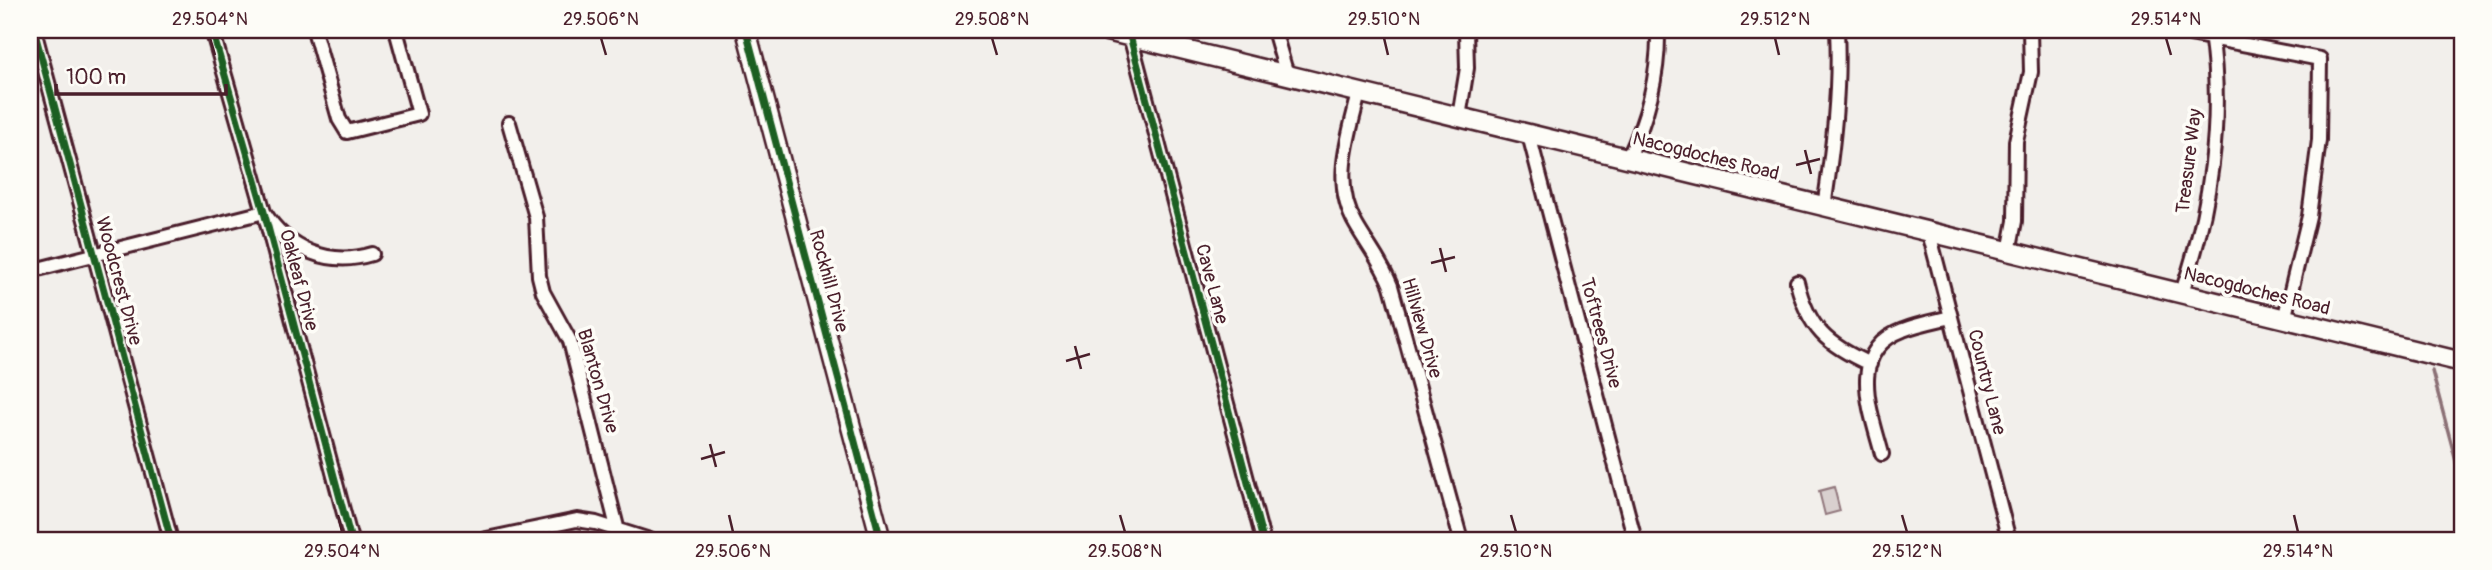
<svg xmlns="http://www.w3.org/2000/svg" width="2492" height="570" font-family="Pangolin,sans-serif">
  <rect width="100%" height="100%" fill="#f2efeb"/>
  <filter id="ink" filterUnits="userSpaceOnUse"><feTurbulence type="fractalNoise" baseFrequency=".0143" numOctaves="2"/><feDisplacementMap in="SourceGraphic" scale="14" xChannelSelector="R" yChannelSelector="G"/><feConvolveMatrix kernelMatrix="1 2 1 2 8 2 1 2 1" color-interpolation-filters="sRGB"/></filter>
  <g filter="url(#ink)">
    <path fill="#d9d0cf" stroke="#92787d" stroke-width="2" d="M1834,487L1840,511L1825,515L1819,491Z"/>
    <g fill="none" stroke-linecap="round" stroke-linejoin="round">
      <path stroke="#8b6f75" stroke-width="3.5" d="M2432,371L2462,484"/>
      <defs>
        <path id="street" d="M34,30L171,540
          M212,30L264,212L351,540
          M314,30L339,119L347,132L419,114L396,30
          M1274,30L1287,75
          M2169,30L2320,59L2319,140L2309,216L2284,320
          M1130,36L1263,540
          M1359,93C1349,136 1331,183 1356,225C1368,246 1382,263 1391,286L1461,540
          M1459,117L1467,68L1466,30
          M509,123L536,217L539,276L543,292L570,341L618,531
          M1529,135L1635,540
          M1628,159C1648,117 1659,76 1658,30
          M1824,207C1833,147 1840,90 1837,30
          M1929,233L2009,540
          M2009,252L2015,221L2016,141L2031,72L2030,30
          M30,271L264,212C288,250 329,267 372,254
          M1797,282C1808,328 1827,345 1870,364
          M2181,295C2210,213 2224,120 2211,34
          M1882,454C1871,412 1846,351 1903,330C1918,324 1935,321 1951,317
          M482,540L577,520L596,523L650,540"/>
        <path id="secondary" d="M746,30L881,540
          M1103,30L2462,362"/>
      </defs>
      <use href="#street" stroke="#4a1f2b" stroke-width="18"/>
      <use href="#secondary" stroke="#4a1f2b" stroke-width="23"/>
      <use href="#street" stroke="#fdfcf7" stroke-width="12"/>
      <use href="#secondary" stroke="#fdfcf7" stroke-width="18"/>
      <defs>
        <path id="cycleway" d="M34,30L171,540
          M212,30L264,212L351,540
          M746,30L881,540
          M1130,36L1263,540"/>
      </defs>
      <use href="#cycleway" stroke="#fdfcf7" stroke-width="11"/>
      <use href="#cycleway" stroke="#1b5e20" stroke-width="7"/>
    </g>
  </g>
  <path fill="none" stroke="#4a1f2b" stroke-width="2.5" d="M210,38L215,55M601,38L606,55M992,38L997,55M1384,38L1388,55M1775,38L1779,55M2166,38L2171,55M1805,150L1811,174M1796,165L1820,159M1440,248L1446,272M1431,263L1455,257M1075,346L1081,369M1066,361L1090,354M710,444L716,467M701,459L725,452M338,515L342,532M729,515L733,532M1120,515L1125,532M1511,515L1516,532M1902,515L1907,532M2294,515L2298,532"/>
  <g text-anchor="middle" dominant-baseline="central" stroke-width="7" stroke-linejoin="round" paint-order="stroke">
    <g font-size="19" fill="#4a1f2b" stroke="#fdfcf7">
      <text transform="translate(1706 156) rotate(14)">Nacogdoches Road</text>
      <text transform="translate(2189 161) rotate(-83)">Treasure Way</text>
      <text transform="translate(299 280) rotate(75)">Oakleaf Drive</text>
      <text transform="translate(119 281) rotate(75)">Woodcrest Drive</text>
      <text transform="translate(829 281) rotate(75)">Rockhill Drive</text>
      <text transform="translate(1212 284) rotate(75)">Cave Lane</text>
      <text transform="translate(2257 291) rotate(14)">Nacogdoches Road</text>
      <text transform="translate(1422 328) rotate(74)">Hillview Drive</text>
      <text transform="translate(1601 333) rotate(75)">Toftrees Drive</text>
      <text transform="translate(598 381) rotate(74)">Blanton Drive</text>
      <text transform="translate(1987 382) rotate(76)">Country Lane</text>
    </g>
  </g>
  <rect width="2492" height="570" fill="none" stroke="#fdfcf7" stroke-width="77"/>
  <path d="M56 84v10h170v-10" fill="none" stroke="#4a1f2b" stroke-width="3.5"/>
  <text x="66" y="84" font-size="21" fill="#4a1f2b" stroke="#fdfcf7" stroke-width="5" paint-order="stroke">100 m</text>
  <rect x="38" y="38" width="2416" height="494" fill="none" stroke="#4a1f2b" stroke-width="2.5"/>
  <g font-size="18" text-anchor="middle" fill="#4a1f2b">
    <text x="210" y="25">29.504°N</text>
    <text x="601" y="25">29.506°N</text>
    <text x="992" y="25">29.508°N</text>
    <text x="1384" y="25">29.510°N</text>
    <text x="1775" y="25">29.512°N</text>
    <text x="2166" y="25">29.514°N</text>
    <text x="342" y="557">29.504°N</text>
    <text x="733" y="557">29.506°N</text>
    <text x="1125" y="557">29.508°N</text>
    <text x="1516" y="557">29.510°N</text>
    <text x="1907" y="557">29.512°N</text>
    <text x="2298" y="557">29.514°N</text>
  </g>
</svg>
